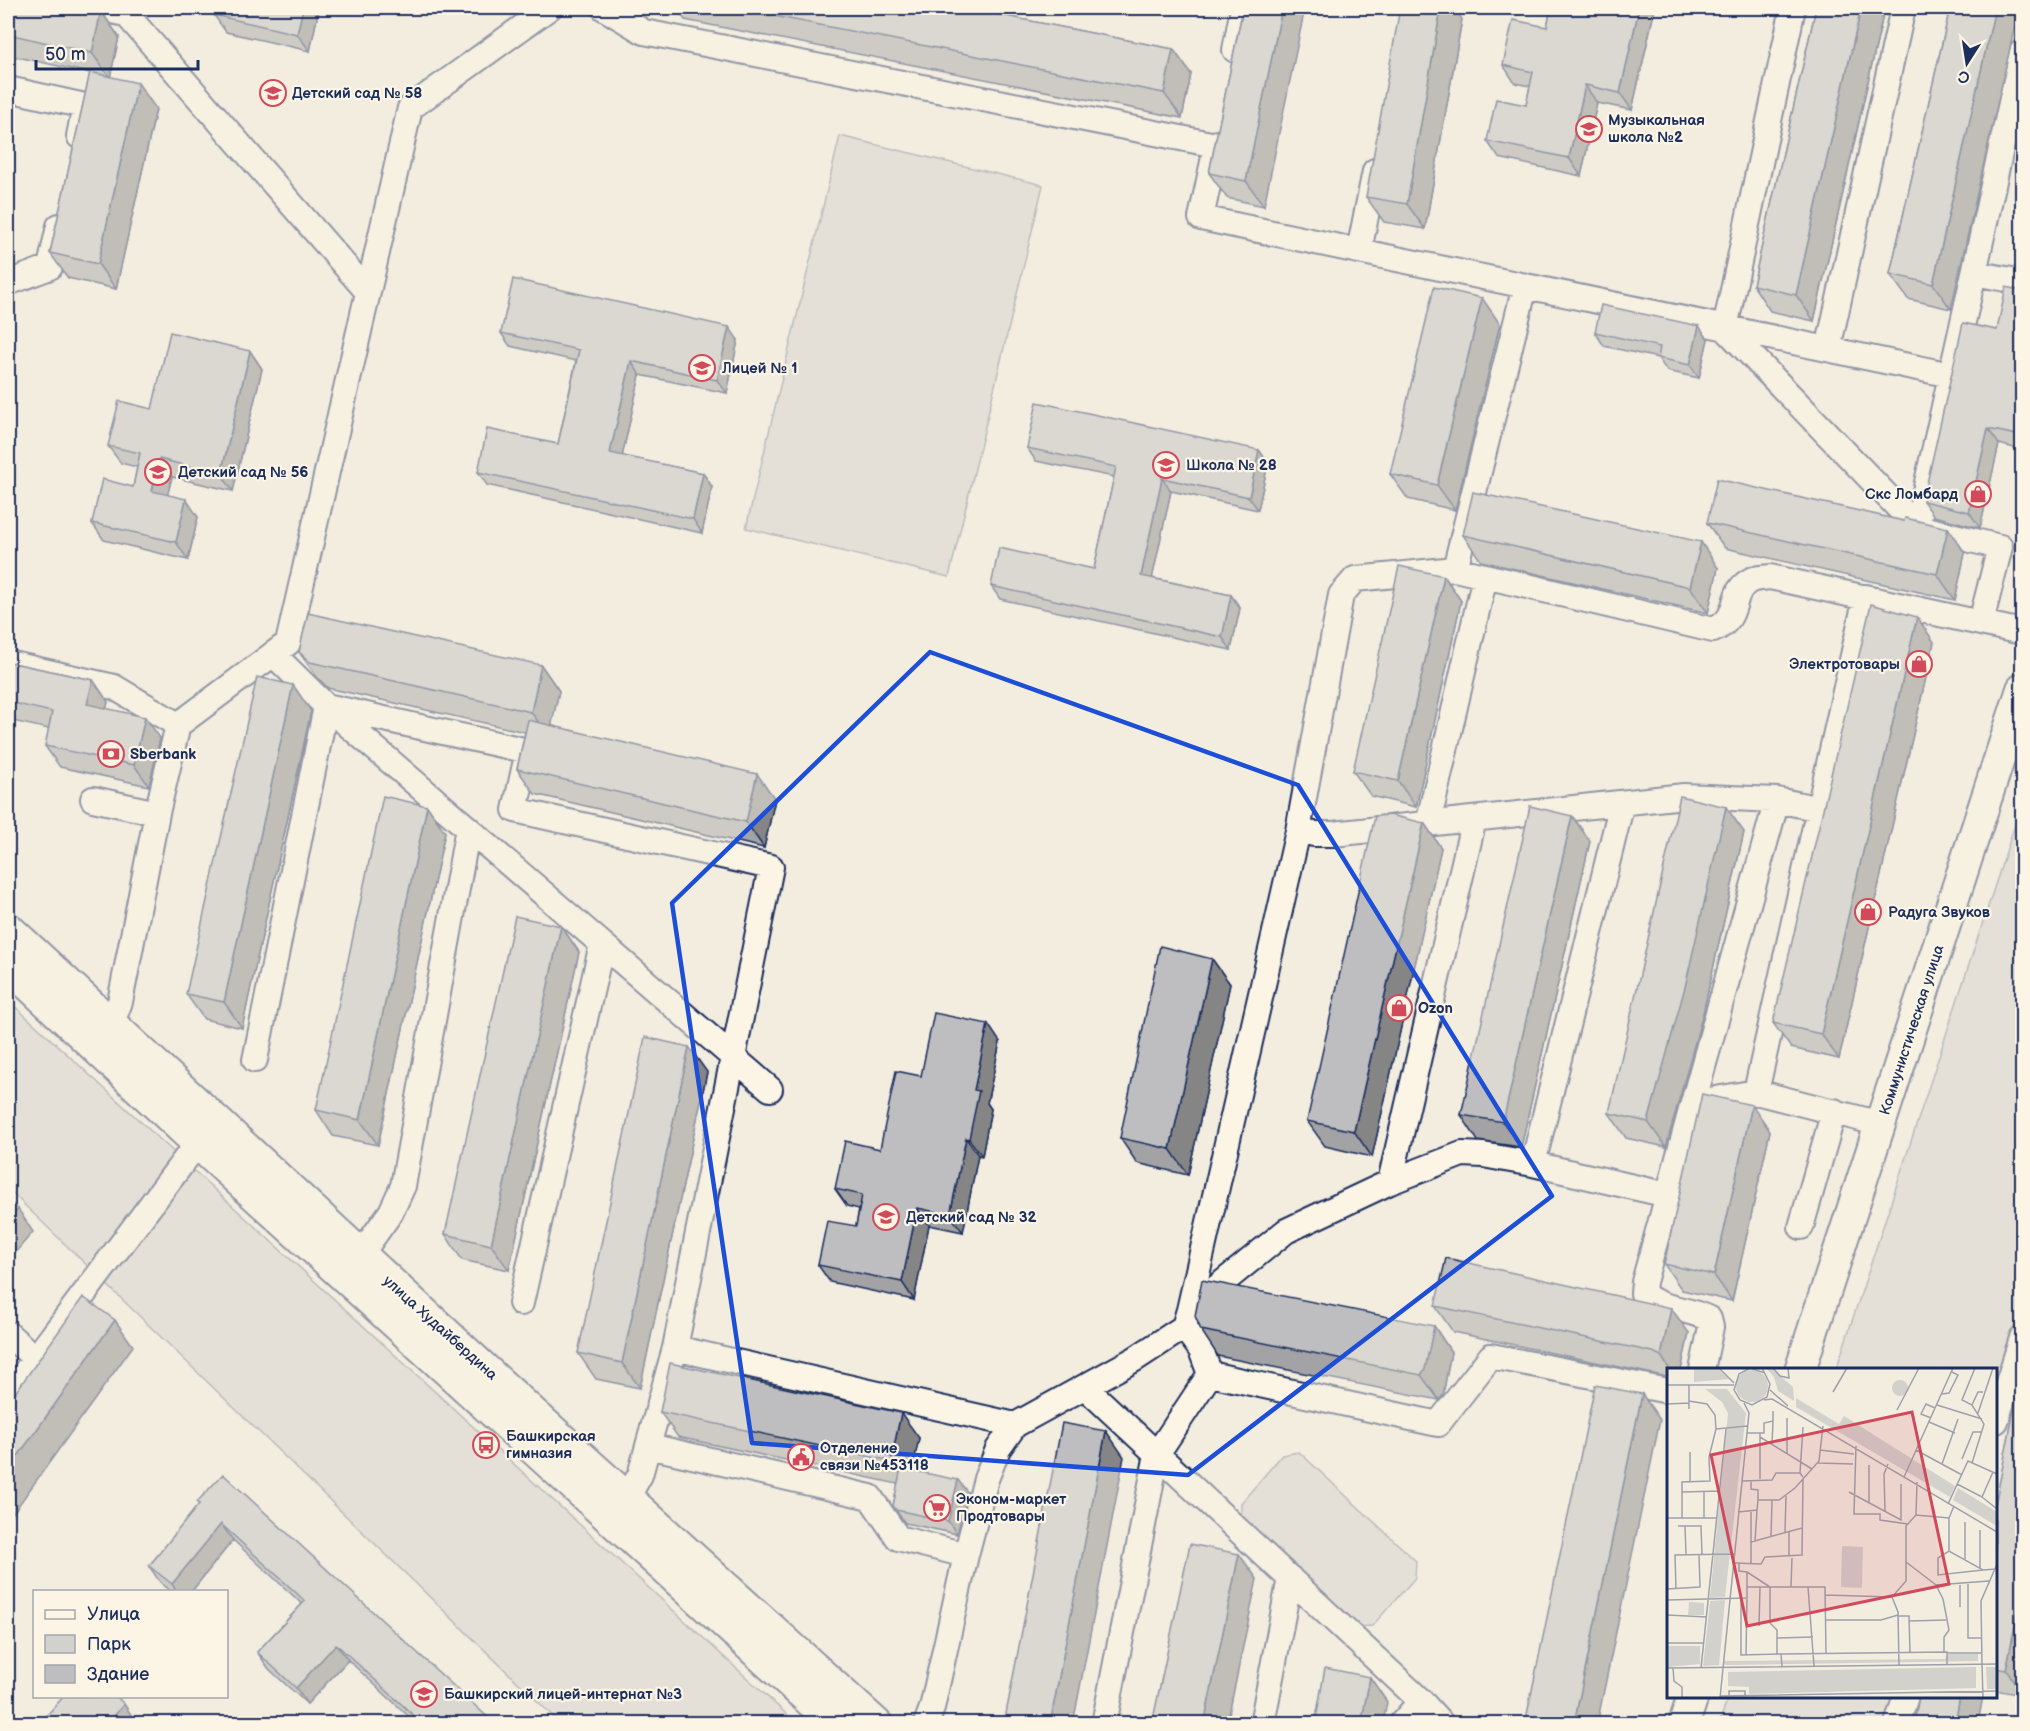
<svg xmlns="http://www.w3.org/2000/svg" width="2030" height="1731" font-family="'Balsamiq Sans',sans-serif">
  <rect width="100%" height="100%" fill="#f3ede0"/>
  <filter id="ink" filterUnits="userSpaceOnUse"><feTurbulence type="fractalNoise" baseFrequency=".0167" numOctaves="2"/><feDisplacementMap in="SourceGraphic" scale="12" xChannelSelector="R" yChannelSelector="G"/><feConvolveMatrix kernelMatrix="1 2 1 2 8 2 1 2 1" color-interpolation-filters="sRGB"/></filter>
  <g filter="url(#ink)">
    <path fill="#d3d1cc" stroke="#778095" stroke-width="1.5" d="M840,136L1043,185L949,577L746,528Z
      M2022,803V1315L1996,1400V1370H1836Z
      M8,1000L796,1723H560L8,1189Z
      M1299,1452L1416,1561L1415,1578L1372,1626L1355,1627L1241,1518V1503L1282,1455Z
      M1728,1697H1901L1892,1723L1719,1724Z"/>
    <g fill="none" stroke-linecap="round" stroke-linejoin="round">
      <defs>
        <path id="minor" d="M97,8L126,14L124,8
          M604,8L644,32L1216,145
          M1793,8L1725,328L1917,527
          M126,14L368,292
          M1235,50L1243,8
          M8,89L85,106L79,136
          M1217,143L1201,218L1951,375
          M1359,251L1375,171
          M1974,273L2022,52
          M8,283L50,267L59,226
          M1828,349L1903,8
          M1455,569L1525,286
          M1981,622L2000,547L1917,527L1974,273L2022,282
          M273,654L326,706L528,751L515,810L771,867L675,1348L640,1475L627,1498L616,1512
          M8,663L114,687L178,725
          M93,799L157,813
          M1428,824L1485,576
          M1298,831L1314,834H1333L1684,796L1777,800L1820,809
          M102,1035L111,1025L120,1002L157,813L178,725L288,643L410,108L549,8
          M255,1060L326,706L770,1089
          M1756,1092L1866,597
          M1693,1103L1777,800
          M1533,1164L1622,803
          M1390,1182L1474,819
          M1668,1195L1644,1282L1643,1293C1661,1311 1688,1307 1709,1319L1711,1327L1702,1370
          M1801,1227L1834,1111
          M351,1268L391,1212L403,1186L468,828
          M521,1303L602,944
          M1189,1310L1298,831L1341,595L1355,579L1455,569L1713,630C1743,618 1727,592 1751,580C1756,578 1764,578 1770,577L2022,632
          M1184,1327L1201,1350L1210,1374L1438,1424L1491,1356L1668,1391
          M8,1334L35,1358
          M675,1348L1015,1425
          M1085,1387L1421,1701L1442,1724
          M8,1395L208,1129
          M1996,1421L2022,1338
          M649,1446L870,1497L898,1538L966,1555
          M926,1724L932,1708L966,1555L986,1479L998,1449L1015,1425L1135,1359L1184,1327L1189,1310L1286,1231L1390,1182L1462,1154L1483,1155L1533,1164L1668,1195L1693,1103L1756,1092L1881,1124
          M1104,1724L1157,1454L1210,1374
          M1262,1724L1290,1578
          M1401,1724L1421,1701
          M1897,1724L1906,1696"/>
        <path id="major" d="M8,928L497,1380L877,1724
          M8,966L197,1143L835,1724
          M1800,1370L2022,689
          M1684,1724L1693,1696"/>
      </defs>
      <use href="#minor" stroke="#1b2f5e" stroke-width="28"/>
      <use href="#major" stroke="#1b2f5e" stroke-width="34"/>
      <use href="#minor" stroke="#fcf5e5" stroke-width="24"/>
      <use href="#major" stroke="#fcf5e5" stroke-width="30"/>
    </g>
    <path fill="#a3a3a5" stroke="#1b2f5e" stroke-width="1.5" d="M8,8L101,11L119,37L110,77L156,109L116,289L68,278L50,253L90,73L8,55Z
      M216,8H319L310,51L226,32L214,15Z
      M676,8H965L1173,49L1191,74L1182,118L685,20Z
      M1243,8L1264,206L1227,198L1209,173Z
      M1551,8H1655L1632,110L1597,103L1581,176L1499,158L1487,141L1526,105L1530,86L1515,83L1503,65L1547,27Z
      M1816,8H1878L1883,15L1814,321L1770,311L1753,285Z
      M1950,8L1951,309L1908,299L1890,274Z
      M1462,19L1425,229L1384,222L1366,197Z
      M2022,291V450L1999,444L1980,528L1934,516L1923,501L1997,330Z
      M1500,324L1455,510L1408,499L1390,474Z
      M1595,332L1708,339L1699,378L1667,371L1658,358L1604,346Z
      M501,333L738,340L727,393L640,375L622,456L703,473L712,487L702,533L487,485L478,472L558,444L576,361L510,346Z
      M250,351L262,369L233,491L172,477L167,495L198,517L188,560L104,540L92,523L133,487L137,467L121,463L108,446L152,409Z
      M1027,448L1259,450L1268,463L1258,510L1171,491L1152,578L1231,595L1240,608L1231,650L1000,599L991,586L1094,569L1114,477L1036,461Z
      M1707,523L1948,528L1965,553L1955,600L1725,548Z
      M1463,535L1718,568L1708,613L1481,561Z
      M1444,576L1461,601L1416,807L1371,796L1353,771Z
      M1934,642L1839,1059L1791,1048L1773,1023Z
      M299,652L541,665L559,691L551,726L775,799L764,848L535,794L517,769L525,732L328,688L317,677Z
      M8,662L93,680L108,702L106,708L160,738L149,786L60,767L45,746L49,729L8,720Z
      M311,711L242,1028L204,1019L186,994Z
      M427,806L445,832L378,1145L333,1136L316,1110Z
      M1572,816L1590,841L1521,1147L1478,1141L1461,1115Z
      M1424,823L1441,848L1372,1157L1325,1146L1307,1121Z
      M1744,832L1703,1013L1666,1147L1626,1138L1609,1113Z
      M561,926L579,952L509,1270L462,1260L445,1234Z
      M1212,959L1230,984L1188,1175L1137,1163L1120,1138Z
      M1000,1042L987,1103L991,1109L982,1156L978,1155L963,1232L929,1225L914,1300L830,1282L818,1265L856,1226L859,1209L847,1206L835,1189L880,1149L921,1076Z
      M707,1072L640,1388L596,1379L578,1353Z
      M1752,1105L1770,1131L1732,1301L1682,1290L1664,1264Z
      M1435,1306L1689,1333L1681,1370H1668V1377L1453,1332Z
      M1434,1326L1451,1352L1443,1395L1439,1400L1218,1356L1201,1330Z
      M2022,1370V1695L1995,1690V1505Z
      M660,1412L919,1438L912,1470L968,1493L957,1534L905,1523L893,1506L898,1484L678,1437Z
      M197,1502L495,1724H417L348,1660L307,1704L269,1669L257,1652L302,1604L233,1540L191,1592H172L160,1582L149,1566L199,1505Z"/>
    <path fill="#858586" stroke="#1b2f5e" stroke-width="1.5" d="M303,8H319L310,51L297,34Z
      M1282,8H1305L1264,206L1246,181Z
      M1441,8H1454L1462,19L1425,229L1407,204Z
      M1639,8H1655L1632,110L1620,93Z
      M1861,8H1878L1883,15L1814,321L1796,295Z
      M1995,8H2019L1951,309L1933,284Z
      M101,11L119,37L110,78L92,53Z
      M1173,49L1191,74L1182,118L1164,93Z
      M138,83L156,109L116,289L98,264Z
      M1585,85L1597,103L1581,176L1569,158Z
      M1482,298L1500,324L1455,510L1437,485Z
      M1699,326L1708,339L1699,378L1690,365Z
      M729,327L738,340L727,393L717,380Z
      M250,351L262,369L233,491L221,474Z
      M631,361L640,375L620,466L610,453Z
      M1988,429L1999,444L1980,528L1969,512Z
      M1259,450L1268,463L1258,510L1249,497Z
      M159,459L172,477L164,509L152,491Z
      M703,473L712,487L702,533L693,519Z
      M1162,478L1171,491L1150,589L1141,576Z
      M186,499L198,517L188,560L176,542Z
      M1948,528L1965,553L1955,600L1937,574Z
      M1701,542L1718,568L1708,613L1690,587Z
      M1444,576L1461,601L1416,807L1398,781Z
      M1231,595L1240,608L1231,650L1222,637Z
      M1917,617L1934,642L1839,1059L1821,1034Z
      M541,665L559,691L549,737L531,712Z
      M93,680L108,702L102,726L87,704Z
      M293,685L311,711L242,1028L224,1002Z
      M145,717L160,738L149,786L134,765Z
      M757,774L775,799L764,848L746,822Z
      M427,806L445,832L378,1145L360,1120Z
      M1726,807L1744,832L1703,1013L1666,1147L1648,1122Z
      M1572,816L1590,841L1521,1147L1503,1122Z
      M1424,823L1441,848L1372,1157L1354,1131Z
      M561,926L579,952L509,1270L491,1245Z
      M1212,959L1230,984L1188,1175L1170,1149Z
      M988,1024L1000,1042L987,1103L991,1109L982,1156L969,1139L974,1090Z
      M689,1047L707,1072L640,1388L622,1363Z
      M1752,1105L1770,1131L1732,1301L1714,1275Z
      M966,1138L978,1155L963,1232L950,1215Z
      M917,1208L929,1225L914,1300L902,1282Z
      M18,1209L33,1232L8,1261V1220Z
      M1671,1308L1689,1333L1681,1370H1670L1661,1356Z
      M115,1320L133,1346L8,1520V1470Z
      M1434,1326L1451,1352L1443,1395L1439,1400L1421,1375Z
      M1642,1394L1660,1420L1597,1724H1574Z
      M901,1413L919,1438L909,1486L891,1461Z
      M1106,1431L1124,1457L1073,1724H1050Z
      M958,1480L968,1493L957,1534L948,1521Z
      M221,1524L233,1540L191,1592H177L172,1584Z
      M1239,1554L1257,1579L1227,1724H1204Z
      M2022,1590V1693L2006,1670Z
      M336,1644L348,1660L307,1704L296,1688Z
      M1370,1677L1387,1702L1383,1724H1361Z
      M1960,1696H1983L1978,1724H1955Z
      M124,1704L136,1722L135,1724H107Z"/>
    <path fill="#bebec0" stroke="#1b2f5e" stroke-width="1.5" d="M8,8H85L101,11L92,53L8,34Z
      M216,8H303L297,34L214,15Z
      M733,8H965L1173,49L1164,93Z
      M1243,8H1282L1246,181L1209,173Z
      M1400,8H1441L1407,204L1366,197Z
      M1551,8H1639L1620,93L1585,85L1569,158L1487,141L1496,99L1526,105L1533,72L1503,65L1513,20L1547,27Z
      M1816,8H1861L1796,295L1753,285Z
      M1950,8H1995L1933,284L1890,274Z
      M90,72L138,83L98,264L50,253Z
      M513,279L729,327L717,380L631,361L610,453L703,473L693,519L478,472L487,429L558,444L579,350L501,333Z
      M1434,287L1482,298L1437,485L1390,474Z
      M2006,287L2022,291V436L1988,429L1969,512L1923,501L1963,323L1997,330Z
      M1601,305L1699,326L1690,365L1658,358L1660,347L1595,332Z
      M170,332L250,351L221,474L159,459L152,491L186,499L176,542L92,523L102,479L133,487L140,453L108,446L119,401L152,409Z
      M1037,402L1259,450L1249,497L1162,478L1141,576L1231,595L1222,637L991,586L999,548L1094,569L1116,467L1027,448Z
      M1717,479L1904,521L1905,518L1948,528L1937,574L1707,523Z
      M1473,492L1701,542L1690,587L1463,535Z
      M1399,566L1444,576L1398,781L1353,771Z
      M1871,604L1917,617L1821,1034L1773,1023Z
      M308,613L541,665L531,712L310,662L299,652Z
      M8,662L93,680L87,704L145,717L134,765L45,746L52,712L8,702Z
      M257,677L293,685L224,1002L186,994Z
      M528,720L757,774L746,822L517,769Z
      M383,796L427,806L360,1120L316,1110Z
      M1680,796L1726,807L1685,987L1648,1122L1609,1113Z
      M1530,806L1572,816L1503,1122L1461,1115Z
      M1390,815L1424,823L1354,1131L1307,1121L1375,816Z
      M515,916L561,926L491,1245L445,1234Z
      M1160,946L1212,959L1170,1149L1120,1138Z
      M934,1013L988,1024L974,1090L979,1091L969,1139L966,1138L950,1215L917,1208L902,1282L818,1265L827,1221L856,1226L862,1195L835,1189L845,1141L880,1149L896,1071L921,1076Z
      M645,1037L689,1047L622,1363L578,1353Z
      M1702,1094L1752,1105L1714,1275L1664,1264Z
      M8,1200L18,1209L8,1220Z
      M1446,1258L1671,1308L1661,1356L1653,1352L1435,1306Z
      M1202,1280L1434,1326L1425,1369L1421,1375L1201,1330L1195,1316Z
      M83,1297L115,1320L8,1470V1403Z
      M670,1363L901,1413L891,1461L660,1412Z
      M2022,1370V1590L2006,1670L1995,1668V1505Z
      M1595,1385L1642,1394L1574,1724H1525Z
      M1062,1423L1106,1431L1050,1724H1004Z
      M901,1468L958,1480L948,1521L896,1510L893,1506Z
      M223,1474L495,1724H423L336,1644L296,1688L257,1652L305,1601L221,1524L172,1584L149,1566L199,1504L197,1502Z
      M1190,1544L1239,1554L1204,1724H1152Z
      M1325,1668L1370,1677L1361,1724H1315Z
      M64,1696H116L124,1704L107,1724H39Z
      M1919,1696H1960L1955,1724H1914Z"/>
  </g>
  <path d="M0 0H2030V1731H0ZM930,652L1298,785L1552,1196L1188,1475L752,1443L672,903Z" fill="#f3ede0" fill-opacity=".55" fill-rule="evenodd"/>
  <path fill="none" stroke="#1d4ed8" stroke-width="4.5" stroke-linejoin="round" d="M930,652L1298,785L1552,1196L1188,1475L752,1443L672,903Z"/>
  <defs>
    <symbol id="school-ring" viewBox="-11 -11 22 22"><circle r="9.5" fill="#fcf5e5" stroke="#d1495b" stroke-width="1.5"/><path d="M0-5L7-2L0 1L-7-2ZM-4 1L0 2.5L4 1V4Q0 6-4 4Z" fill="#d1495b"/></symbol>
    <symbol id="shop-ring" viewBox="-11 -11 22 22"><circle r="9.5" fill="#fcf5e5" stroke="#d1495b" stroke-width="1.5"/><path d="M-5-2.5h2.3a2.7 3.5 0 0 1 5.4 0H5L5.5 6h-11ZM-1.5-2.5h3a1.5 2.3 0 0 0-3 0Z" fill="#d1495b"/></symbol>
    <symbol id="bank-ring" viewBox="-11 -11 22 22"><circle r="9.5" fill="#fcf5e5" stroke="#d1495b" stroke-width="1.5"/><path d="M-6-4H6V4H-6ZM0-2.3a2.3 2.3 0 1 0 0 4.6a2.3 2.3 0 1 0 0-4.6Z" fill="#d1495b"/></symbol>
    <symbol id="bus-ring" viewBox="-11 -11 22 22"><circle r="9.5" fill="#fcf5e5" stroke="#d1495b" stroke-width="1.5"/><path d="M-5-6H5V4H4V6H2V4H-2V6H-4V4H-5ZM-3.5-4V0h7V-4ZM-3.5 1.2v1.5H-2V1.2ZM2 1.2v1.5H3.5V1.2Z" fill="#d1495b"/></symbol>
    <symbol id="civic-ring" viewBox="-11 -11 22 22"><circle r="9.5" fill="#fcf5e5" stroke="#d1495b" stroke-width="1.5"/><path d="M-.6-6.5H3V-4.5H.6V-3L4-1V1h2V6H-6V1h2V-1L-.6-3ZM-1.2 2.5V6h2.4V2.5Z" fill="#d1495b"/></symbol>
    <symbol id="supermarket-ring" viewBox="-11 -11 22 22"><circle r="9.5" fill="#fcf5e5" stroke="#d1495b" stroke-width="1.5"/><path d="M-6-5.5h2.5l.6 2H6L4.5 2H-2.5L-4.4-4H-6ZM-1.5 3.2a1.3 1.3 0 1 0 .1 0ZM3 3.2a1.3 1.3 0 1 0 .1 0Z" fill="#d1495b"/></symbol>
  </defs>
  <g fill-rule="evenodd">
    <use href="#school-ring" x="258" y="78" width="30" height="30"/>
    <use href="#school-ring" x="1574" y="114" width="30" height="30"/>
    <use href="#school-ring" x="687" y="353" width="30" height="30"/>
    <use href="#school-ring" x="1151" y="450" width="30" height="30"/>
    <use href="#school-ring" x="143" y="457" width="30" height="30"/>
    <use href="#shop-ring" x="1963" y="479" width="30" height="30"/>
    <use href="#shop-ring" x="1904" y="649" width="30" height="30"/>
    <use href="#bank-ring" x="96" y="739" width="30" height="30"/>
    <use href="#shop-ring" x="1853" y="897" width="30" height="30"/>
    <use href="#shop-ring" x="1384" y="993" width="30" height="30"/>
    <use href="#school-ring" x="871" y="1202" width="30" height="30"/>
    <use href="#bus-ring" x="471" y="1430" width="30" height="30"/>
    <use href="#civic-ring" x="786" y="1442" width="30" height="30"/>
    <use href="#supermarket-ring" x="922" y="1493" width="30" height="30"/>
    <use href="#school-ring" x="409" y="1679" width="30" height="30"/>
  </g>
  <g text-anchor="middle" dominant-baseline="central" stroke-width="4.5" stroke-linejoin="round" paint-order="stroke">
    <g font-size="15" font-weight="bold" fill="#1b2f5e" stroke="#fcf5e5" text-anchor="start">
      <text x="292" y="93">Детский сад № 58</text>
      <text x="1608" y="120">Музыкальная<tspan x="1608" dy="17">школа №2</tspan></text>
      <text x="722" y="368">Лицей № 1</text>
      <text x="1186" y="465">Школа № 28</text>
      <text x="178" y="472">Детский сад № 56</text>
      <text x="1958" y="494" text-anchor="end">Скс Ломбард</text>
      <text x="1900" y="664" text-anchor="end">Электротовары</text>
      <text x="130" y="754">Sberbank</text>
      <text x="1888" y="912">Радуга Звуков</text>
      <text x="1418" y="1008">Ozon</text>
      <text x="906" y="1217">Детский сад № 32</text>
      <text x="506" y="1436">Башкирская<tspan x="506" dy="17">гимназия</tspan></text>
      <text x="820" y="1448">Отделение<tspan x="820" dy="17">связи №453118</tspan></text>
      <text x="956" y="1499">Эконом-маркет<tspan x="956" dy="17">Продтовары</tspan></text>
      <text x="444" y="1694">Башкирский лицей-интернат №3</text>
    </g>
    <g font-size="15" fill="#1b2f5e" stroke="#fcf5e5">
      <text transform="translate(1912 1030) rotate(-72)">Коммунистическая улица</text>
      <text transform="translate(440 1328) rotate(42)">улица Худайбердина</text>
    </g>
  </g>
  <g transform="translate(1667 1368)">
    <rect width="330" height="330" fill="#f3ede0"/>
    <path d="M27,0H50L62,11L27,14ZM99,0H104L126,19L127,33L111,23L107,9ZM69 18a16 16 0 1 1 32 0a16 16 0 1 1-32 0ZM225 20a8 8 0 1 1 16 0a8 8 0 1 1-16 0ZM38,21H60L79,45L58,229L43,230L61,45L55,34ZM129,30L172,56L177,48L288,118L283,129L129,39ZM291,120L330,144V158L286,132ZM175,178L196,179L195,220L174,219ZM58,232L52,297L36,298L43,233ZM22,234L37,235V247H21ZM0,278H33V296L0,299ZM281,286H311V293L58,297L56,293L278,291ZM309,299V320L82,326V319L61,318V304ZM319,299H330V321H320Z" fill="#d3d1cc"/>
    <path fill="none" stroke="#9da1ac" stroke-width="1.5" d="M52,0L67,15M95,0L103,16L100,29L85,37L73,32L67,22L72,6L83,0L98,5M106,0L113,8L122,10L121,0M0,17H67M22,17V41M103,22L121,38M166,24L180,0M275,26L282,25L291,7L285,4M97,32L105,31L330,164M0,36L22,35M270,37L315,51M305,37L311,24H316M230,42L252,0M311,45L326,0M120,50V86M264,50L254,46L259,36L268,40M262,54L288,65M49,61L80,58M80,65H97V55L106,53V43M93,65V111M93,69L145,101M105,77L106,53M189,78L187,146H213V152L241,156M153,82L187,86M249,82L295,107M23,84V114M295,91L306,64H314M151,95L186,96M305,95L317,56L305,37L295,32L308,0M275,96L291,51M133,105L136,59M237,109L286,0M75,113L105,112L109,105H133L136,109M84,113V121L91,122V132M290,116L315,129L326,104M37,123V150M15,124L53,123M182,124L234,152V116M315,129L330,141M202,134V97M281,136L301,93L330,106M218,143L217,106L221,96M71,144L90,142L91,132H112L128,120L152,93L156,58M249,147L282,150M0,150H50M15,150V114L43,113L42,89L49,61L48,47L40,36L22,33M298,154V192M11,158H34L35,186M18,158L19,186M118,165L119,128M104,169L105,132M88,173L90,142M84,174L135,160M282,183V150L287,138M122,189V164M239,194L269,217M68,195L94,196L98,189L135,187L136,111M84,196V144M313,200V162M316,202L271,207V190L282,183L316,202L329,201M80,204L103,219V255L110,262V286M301,214V270H314M80,219H158L159,285M124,219L125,190M141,219L147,298M0,221L33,219L32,186M9,221L8,187L67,186M158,227L225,229M225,229L239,213V158L249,147L250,114M225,229L231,244L232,298M74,230V287L114,286L115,298M0,232L80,230V204L72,203V196M293,239V217M0,247L40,249M231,248H242L243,284M158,252H214L231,247M242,253L279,252M92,258L93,219M110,270L146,269M0,275H36M277,284V269L282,262L276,231L269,217L322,213M280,285H314M114,286L280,284V297M79,287L80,230M315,296L316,330M315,296L314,233L330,196M0,300L330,296M6,300L7,313L15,319V330M34,300L59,61M62,327V323H78V327M53,328L330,323M53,330L82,45L77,35"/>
    <path fill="#d1495b" fill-opacity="0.15" stroke="#d1495b" stroke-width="3" d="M245,44L282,216L80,258L44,87Z"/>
    <rect width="330" height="330" fill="none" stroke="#1b2f5e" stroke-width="3"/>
  </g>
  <rect width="2030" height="1731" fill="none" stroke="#fcf5e5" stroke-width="30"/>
  <rect x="15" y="15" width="2000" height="1701" fill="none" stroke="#1b2f5e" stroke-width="2" filter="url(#ink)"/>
  <rect x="33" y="1590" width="195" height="108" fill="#fcf5e5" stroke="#a2a6af" stroke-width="1.5"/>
  <rect x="45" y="1610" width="30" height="9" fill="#fcf5e5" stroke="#a2a6af" stroke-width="1.5"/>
  <text x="87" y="1620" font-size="18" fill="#1b2f5e">Улица</text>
  <rect x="45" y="1635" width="30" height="18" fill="#d3d1cc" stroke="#a2a6af" stroke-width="1.5"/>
  <text x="87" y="1650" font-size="18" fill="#1b2f5e">Парк</text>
  <rect x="45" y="1665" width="30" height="18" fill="#bebec0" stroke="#a2a6af" stroke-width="1.5"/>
  <text x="87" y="1680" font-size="18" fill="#1b2f5e">Здание</text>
  <g transform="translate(1967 63) rotate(192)" stroke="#fcf5e5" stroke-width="4.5" paint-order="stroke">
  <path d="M0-4.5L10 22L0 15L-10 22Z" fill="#1b2f5e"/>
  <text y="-9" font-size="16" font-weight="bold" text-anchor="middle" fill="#1b2f5e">С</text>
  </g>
  <path d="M36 60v9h162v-9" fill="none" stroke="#1b2f5e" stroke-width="3"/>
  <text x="45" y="60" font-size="18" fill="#1b2f5e" stroke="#fcf5e5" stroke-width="4.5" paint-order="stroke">50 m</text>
</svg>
